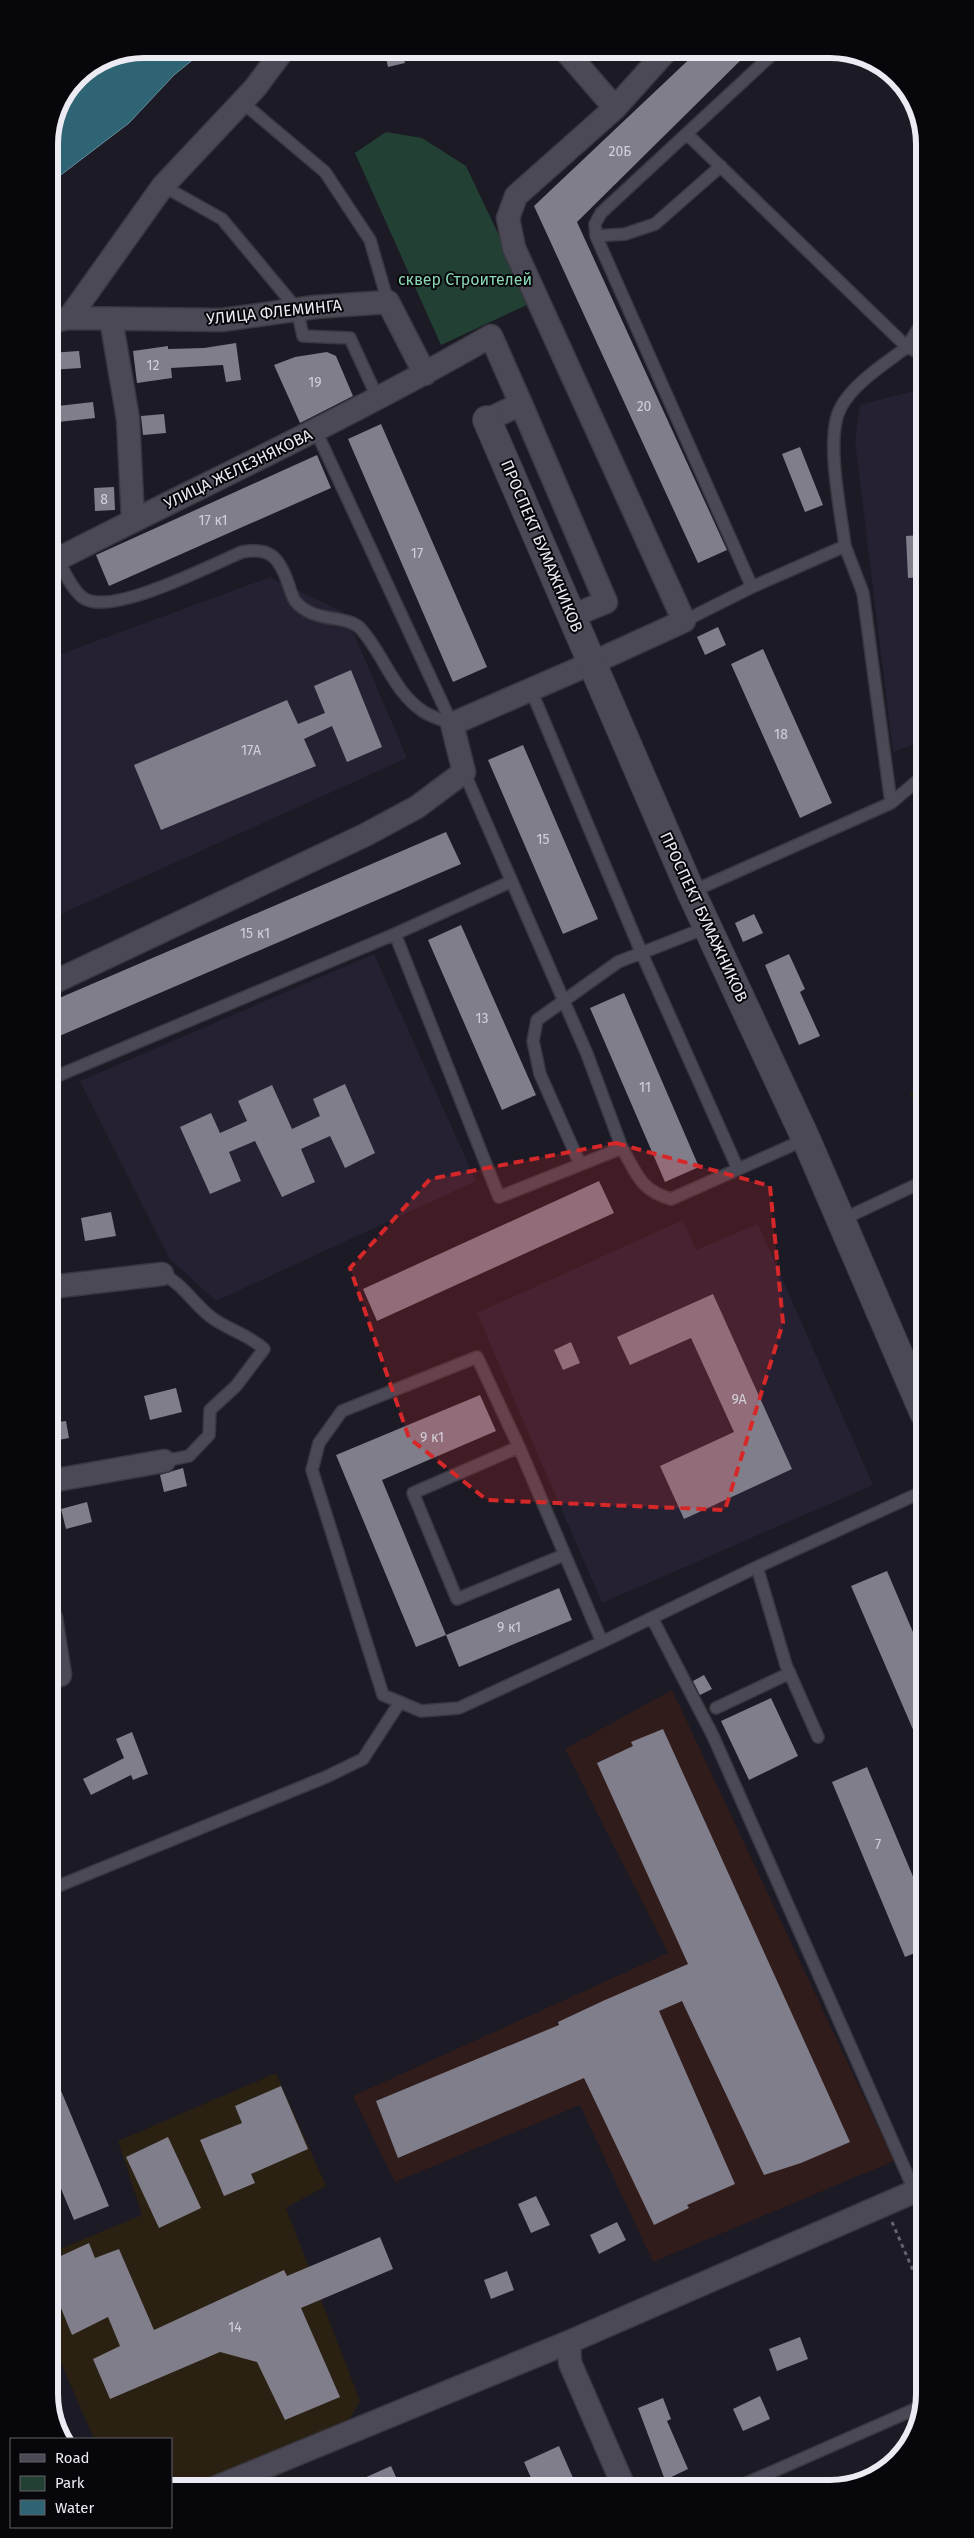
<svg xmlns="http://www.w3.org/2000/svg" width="974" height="2538" font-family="'Fira Sans',sans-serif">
  <rect width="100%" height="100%" fill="#1c1a25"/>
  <path fill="#252132" d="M917,390L922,402L923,741L893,752L855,441L860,405Z
    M270,577L345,613L407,758L50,919V658Z
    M374,954L476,1181L216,1301L169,1258L80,1081Z
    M683,1220L696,1250L758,1224L873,1485L602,1603L477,1313Z"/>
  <path fill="#301d1b" d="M672,1690L894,2161L653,2262L580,2105L395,2182L353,2096L668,1953L565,1749Z"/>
  <path fill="#2a2112" d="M923,1087V1125L910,1093Z
    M276,2073L326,2186L286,2208L360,2401L348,2422L199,2489H171V2439H94L52,2342V2252L142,2215L118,2141Z"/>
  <path fill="#224033" d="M386,132L422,138L466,166L531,303L441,345L355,153Z"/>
  <path fill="#2f6475" stroke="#688c9b" d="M143,49H206L174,75L129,123L49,184V137L77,76L107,56Z"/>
  <path fill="#817e8c" d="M384,49H402L405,63L388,67Z
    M700,49H752L577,222L727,550L698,563L534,206Z
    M236,343L241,380L226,382L223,365L171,368L172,378L137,383L133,351L168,346V349L204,348Z
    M79,351L81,368L49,370V353Z
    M327,352L336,356L353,396L300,423L274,365L295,357Z
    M93,402L95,418L49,423V407Z
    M164,414L166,433L143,435L141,416Z
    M381,424L487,667L453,682L348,439Z
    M800,447L823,505L805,512L782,454Z
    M317,455L331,488L109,586L96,555Z
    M114,487L115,510L95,511L94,488Z
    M923,535V577L908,578L906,536Z
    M718,627L726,645L705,655L697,637Z
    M763,649L832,803L800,818L731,664Z
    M351,670L382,747L347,762L332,726L304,739L316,766L161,830L134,765L287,700L298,724L325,713L314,686Z
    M523,745L598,919L563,934L488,760Z
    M446,832L461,864L50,1040V1002Z
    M754,914L763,933L743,942L735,923Z
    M461,925L536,1095L502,1110L428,940Z
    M789,954L805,989L800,992L820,1036L799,1045L765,965Z
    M624,993L699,1167L665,1182L590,1008Z
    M345,1084L375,1153L345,1168L330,1136L301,1149L315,1182L282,1197L255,1141L229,1152L241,1181L210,1194L180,1127L211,1113L220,1133L247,1121L238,1101L272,1085L292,1129L320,1116L313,1099Z
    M599,1181L614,1213L377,1321L363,1289Z
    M111,1212L116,1236L85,1241L81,1218Z
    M713,1294L792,1469L684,1519L660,1466L734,1432L691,1338L630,1365L617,1337Z
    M571,1342L580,1363L563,1370L554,1350Z
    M176,1388L182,1412L150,1420L144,1396Z
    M480,1395L496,1431L382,1480L446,1635L416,1647L336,1455Z
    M66,1421L69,1438L53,1441L51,1423Z
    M183,1468L187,1486L164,1492L160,1475Z
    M87,1502L92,1522L66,1529L61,1509Z
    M887,1571L924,1658V1755L851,1586Z
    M559,1588L572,1620L459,1667L446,1635Z
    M704,1675L712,1689L700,1695L693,1681Z
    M771,1698L798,1756L749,1780L721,1721Z
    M663,1729L850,2142L801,2163L764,2175L682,2001L659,2011L735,2184L687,2205L689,2208L654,2225L584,2078L398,2158L376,2101L559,2025L558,2022L605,2000L688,1964L597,1763L633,1746L631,1742Z
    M132,1732L148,1774L133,1780L131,1775L91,1795L83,1779L124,1758L116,1739Z
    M867,1767L925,1905V1949L905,1957L832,1782Z
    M52,2069L109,2206L74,2220L52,2167Z
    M281,2086L308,2149L251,2174L255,2183L224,2196L200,2140L242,2123L235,2106Z
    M168,2137L201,2208L159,2228L126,2157Z
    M536,2196L550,2225L531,2233L518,2204Z
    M617,2222L626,2240L599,2254L590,2235Z
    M380,2237L393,2269L301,2308L340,2397L285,2420L257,2362L220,2352L110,2399L93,2359L120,2346L108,2317L72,2335L52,2286V2260L89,2243L95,2258L119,2249L154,2330L284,2270L287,2276Z
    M507,2271L514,2290L491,2299L484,2280Z
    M800,2337L808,2359L777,2371L769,2349Z
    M760,2396L770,2419L743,2431L733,2409Z
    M663,2398L671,2419L667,2421L688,2469L665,2480L638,2408Z
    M559,2446L577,2487H535L524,2462Z
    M391,2466L401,2488H342Z"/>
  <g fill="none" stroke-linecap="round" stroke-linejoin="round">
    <defs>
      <path id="service" d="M242,102L325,172L370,240L388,302
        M688,135L907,347L922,322
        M163,186L222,219L297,309L303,336L350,338L378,399
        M596,236L625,234L655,224L721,166
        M58,559C64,571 71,588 82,597C108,619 213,564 242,552C270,547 279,557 288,583C290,589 292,596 295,601C314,624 346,614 360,628C384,654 393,692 424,712C432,717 443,720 452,724L316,431
        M752,587L596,236L595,224L601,213L778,49
        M684,621L752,587L845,546C841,512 825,439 840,409C852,384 886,363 907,347L922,354
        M531,690L642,954L738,1169
        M464,772L587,1054L622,1148
        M891,803L923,776
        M691,892L891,803L863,593L845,546
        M395,934L510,882
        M50,1079L395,934L499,1197L622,1148C637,1174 640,1190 671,1199L806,1139
        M580,1164L540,1074L533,1041L537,1020L618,962L708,927
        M841,1220L920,1183L924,1192
        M162,1274C182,1283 194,1304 211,1317C228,1330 248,1334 264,1349L236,1386L210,1410L209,1435L189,1456L164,1461
        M519,1447L413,1493L457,1599L564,1555
        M757,1567L786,1665L818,1737
        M652,1618L713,1736L915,2192
        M602,1642L459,1708L421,1711L383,1695L312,1470L319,1443L342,1411L477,1357L519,1447L602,1642L757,1567L924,1491
        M716,1708L790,1673
        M51,1889L326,1777L363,1759L400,1702
        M740,2486L922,2406"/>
      <path id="minor" d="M615,108L668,49
        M69,318L163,186L255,88L284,49
        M111,319L128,419L133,520
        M49,322L69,318L222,320L315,307L388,302L425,374
        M521,404L606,602L572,616
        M50,559H58C202,485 350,417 491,336L521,404L487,420
        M50,984L365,835L417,807L464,772L452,724L592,663L684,621L514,248L508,218L516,196L615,108L564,49
        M51,1287L162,1274
        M51,1481L164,1461
        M51,1618L60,1675L51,1676
        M569,2342L570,2363L624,2487
        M212,2489L569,2342L925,2187"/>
      <path id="tertiary" d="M487,420L691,892L806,1139L924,1413"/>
    </defs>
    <use href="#service" stroke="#393840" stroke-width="14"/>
    <use href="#minor" stroke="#393840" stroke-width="25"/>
    <use href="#tertiary" stroke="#393840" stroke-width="30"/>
    <path stroke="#63626c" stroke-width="3" stroke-dasharray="4 4" stroke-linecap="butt" d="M892,2222L925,2298"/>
    <use href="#service" stroke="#4c4956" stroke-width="11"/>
    <use href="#minor" stroke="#4c4956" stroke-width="22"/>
    <use href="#tertiary" stroke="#4c4956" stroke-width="28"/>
  </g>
  <path fill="#d62828" fill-opacity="0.2" stroke="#d62828" stroke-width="4" stroke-dasharray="10 6" stroke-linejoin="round" d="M616,1143L770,1186L783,1323L725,1510L487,1500L409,1438L350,1268L430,1179Z"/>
  <g text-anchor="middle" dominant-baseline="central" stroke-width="4" stroke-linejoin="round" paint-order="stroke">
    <g font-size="14" fill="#d1d0d9">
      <text x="620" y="151">20Б</text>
      <text x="153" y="365">12</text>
      <text x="315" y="382">19</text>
      <text x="644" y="406">20</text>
      <text x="104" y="499">8</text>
      <text x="213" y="520">17 к1</text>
      <text x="417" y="553">17</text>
      <text x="781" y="734">18</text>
      <text x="251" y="750">17А</text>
      <text x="543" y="839">15</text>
      <text x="255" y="933">15 к1</text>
      <text x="482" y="1018">13</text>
      <text x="645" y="1087">11</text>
      <text x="739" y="1399">9А</text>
      <text x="432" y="1437">9 к1</text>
      <text x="509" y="1627">9 к1</text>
      <text x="878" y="1844">7</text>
      <text x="235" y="2327">14</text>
    </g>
    <g font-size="16" fill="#8ad7b4" stroke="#07060a">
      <text x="465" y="279">сквер Строителей</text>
    </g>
    <g font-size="16" fill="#ecebf3" stroke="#07060a">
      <text transform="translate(274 312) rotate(-6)">УЛИЦА ФЛЕМИНГА</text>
      <text transform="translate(238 469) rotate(-26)">УЛИЦА ЖЕЛЕЗНЯКОВА</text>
      <text transform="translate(542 546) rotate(67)">ПРОСПЕКТ БУМАЖНИКОВ</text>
      <text transform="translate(704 917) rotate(65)">ПРОСПЕКТ БУМАЖНИКОВ</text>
    </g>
  </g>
  <path d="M0 0H974V2538H0ZM144 58H830A86 86 0 0 1 916 144V2394A86 86 0 0 1 830 2480H144A86 86 0 0 1 58 2394V144A86 86 0 0 1 144 58Z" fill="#07060a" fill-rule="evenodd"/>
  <path fill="none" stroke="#ecebf3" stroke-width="6" d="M144 58H830A86 86 0 0 1 916 144V2394A86 86 0 0 1 830 2480H144A86 86 0 0 1 58 2394V144A86 86 0 0 1 144 58Z"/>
  <rect x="10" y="2438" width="162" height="90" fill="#07060a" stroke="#636267"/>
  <rect x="20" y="2454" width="25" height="8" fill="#4c4956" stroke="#636267"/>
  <text x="55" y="2463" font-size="15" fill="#ecebf3">Road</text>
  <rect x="20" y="2476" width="25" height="15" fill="#224033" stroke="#636267"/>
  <text x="55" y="2488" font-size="15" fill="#ecebf3">Park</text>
  <rect x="20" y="2500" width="25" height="15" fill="#2f6475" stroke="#636267"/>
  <text x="55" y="2513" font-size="15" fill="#ecebf3">Water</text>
</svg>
